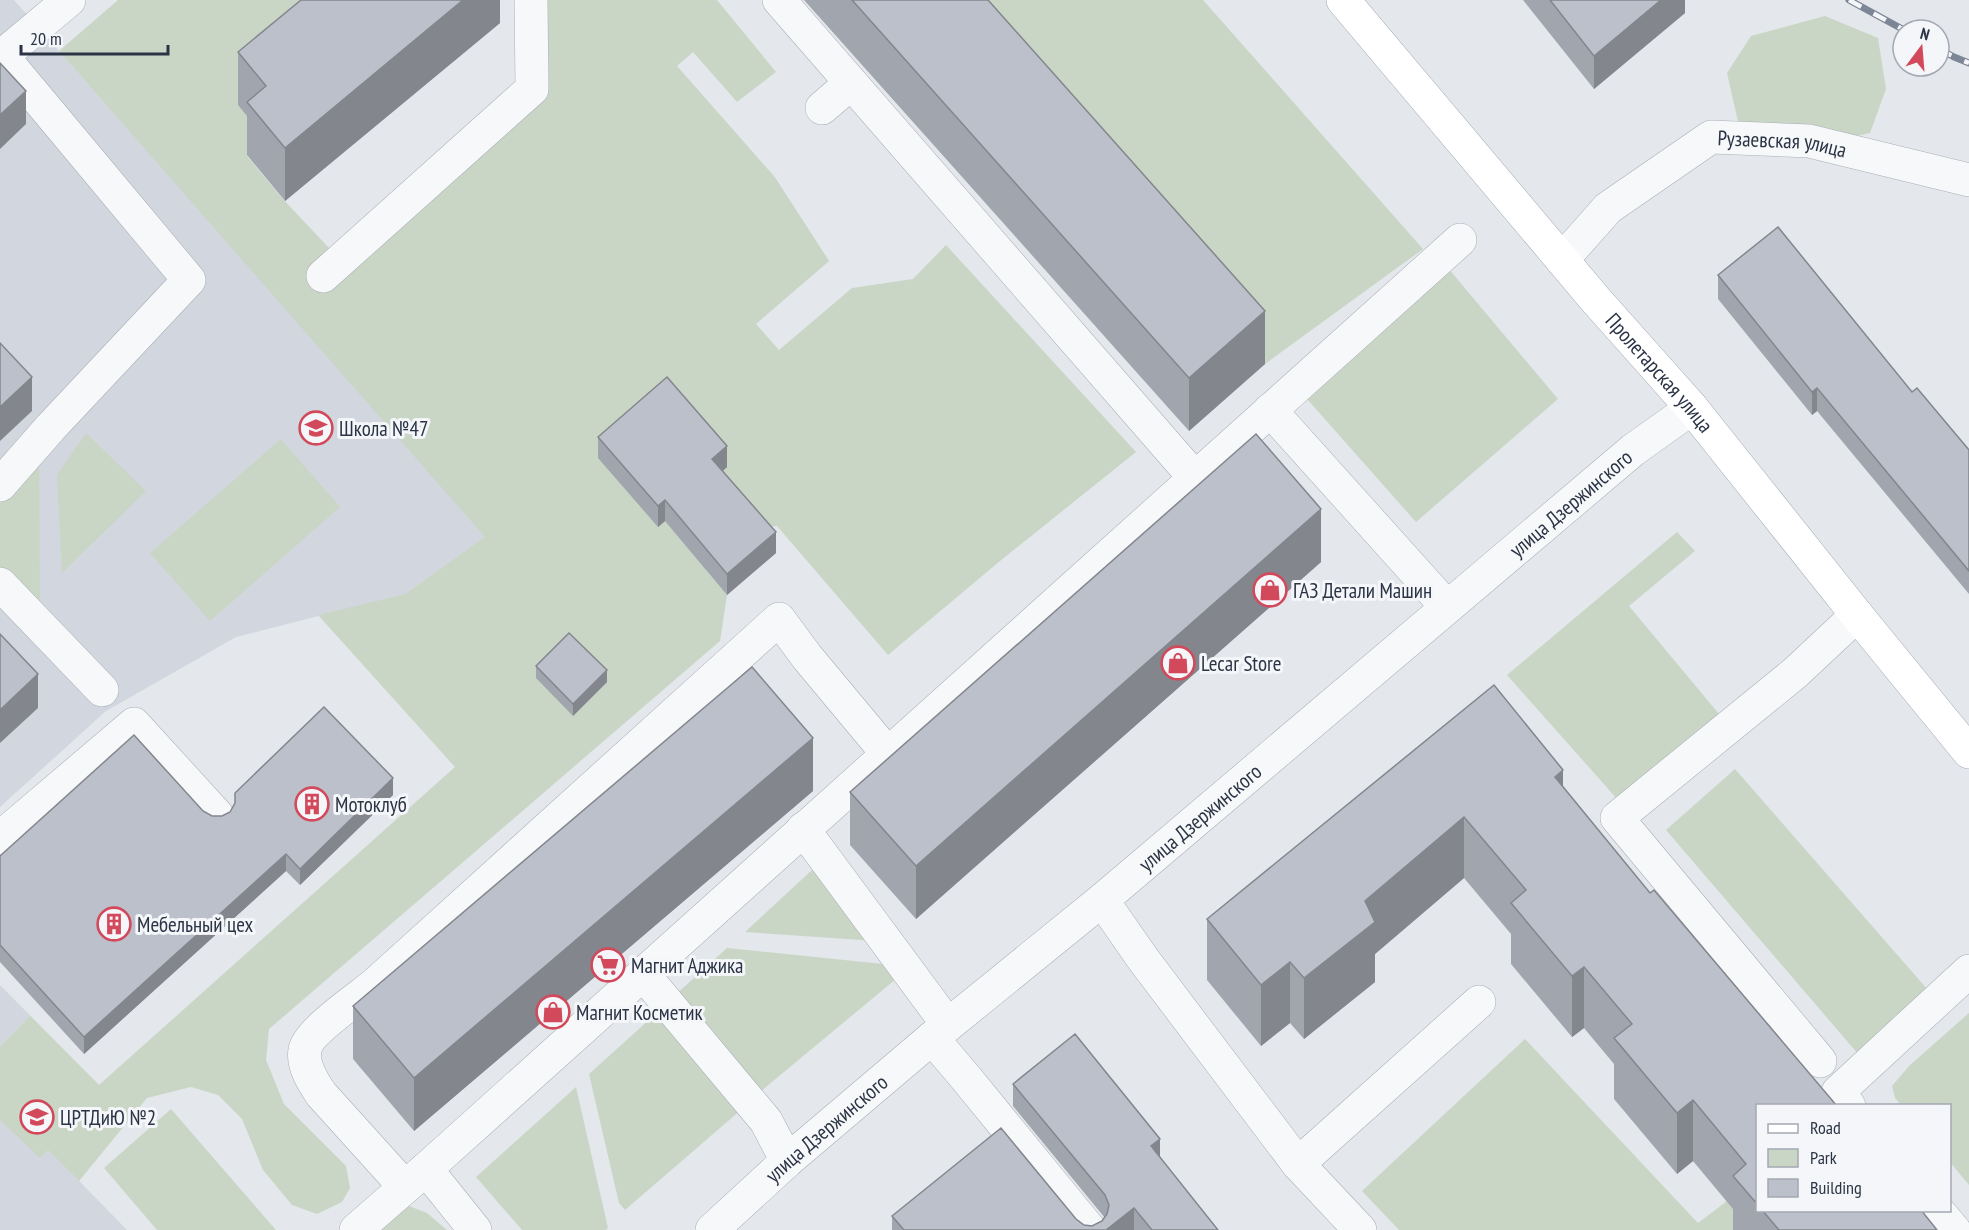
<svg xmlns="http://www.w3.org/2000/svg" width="1969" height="1230" font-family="'PT Sans Narrow',sans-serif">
  <rect width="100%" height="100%" fill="#e4e7ec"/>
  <path fill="#d2d6de" d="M0,0H14L324,352L774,176L829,261L598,458L405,594L236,637L106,711L0,807Z
    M0,985L99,1085L48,1149L127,1230H0Z"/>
  <path fill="#c9d6c5" d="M118,0H364L266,139L247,156L281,197L345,265L549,90L547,0H717L776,72L737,102L693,52L677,66L774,176L829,261L756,324L779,350L852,288L913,279L946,245L1136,452L1000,561L888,655L777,526L754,528L706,570L727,595L720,641L269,1029L266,1060L284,1104L346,1166L350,1188L342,1202L317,1214L292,1205L263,1170L242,1119L218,1095L191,1087L147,1098L79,1181L48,1150L40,1158L0,1120V1047L30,1016L99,1085L455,767L318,615L405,594L485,537L59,51Z
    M941,0H1203L1423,249L1265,364Z
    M1825,16L1878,38L1886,89L1870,133L1788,151L1740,130L1727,73L1751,36Z
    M1448,268L1558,399L1416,522L1307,399Z
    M86,433L146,491L62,573L57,475Z
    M281,439L340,507L210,621L150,553Z
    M39,453L40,609L0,568V498Z
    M1677,532L1695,551L1629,606L1724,720L1618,800L1507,675Z
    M1735,769L1928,990L1859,1055L1666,830Z
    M812,870L876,941L745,932Z
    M727,948L883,964L896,979L754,1097L673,997Z
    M660,1010L742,1109L625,1210L619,1203L589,1074Z
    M1969,1013V1185L1950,1162V1106L1901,1105L1895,1098L1892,1086L1910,1065Z
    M1525,1039L1698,1223L1727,1201L1747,1225L1741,1230H1399L1362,1191Z
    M576,1087L608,1228L606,1230H522L476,1177Z
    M171,1109L276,1230H157L104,1168Z
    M409,1206L427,1213L447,1230H371L392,1211Z"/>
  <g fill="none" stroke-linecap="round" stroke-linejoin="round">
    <defs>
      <g id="minor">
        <path d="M779,0L1195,478"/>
        <path d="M822,108L851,83"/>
        <path id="s1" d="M1562,260L1608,208L1711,137L1809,141L1969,180"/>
        <path d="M323,276L532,89L531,0"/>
        <path d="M1270,410L1447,607"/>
        <path d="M0,485L51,427L189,280L2,56L69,0"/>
        <path d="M0,584L102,690"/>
        <path d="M803,829L948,1025"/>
        <path d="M0,838L134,724L217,815"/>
        <path d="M1102,900L1143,959L1298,1164L1479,1002"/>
        <path d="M643,974L766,1121L787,1161"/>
        <path d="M932,1038L966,1078L1090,1230"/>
        <path d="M1820,1061L1617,818L1795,673L1857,615"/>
        <path d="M1849,1106L1838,1092L1969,971"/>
        <path d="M1298,1164L1360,1230"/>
        <path d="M426,1169L475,1230"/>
        <path d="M405,1187L321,1094C313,1082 302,1065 305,1050C307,1033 358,998 373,986L779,619L807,657L887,753"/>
        <path d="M1937,1210L1954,1230"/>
        <path d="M356,1230L426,1169L1460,240"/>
        <path id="s2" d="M712,1230L787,1161L932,1038L1102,900L1633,450L1692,408"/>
      </g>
      <g id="major">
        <path id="s3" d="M1343,0L1595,299L1692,408L1857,615L1969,752"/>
      </g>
    </defs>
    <use href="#minor" stroke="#a9aeb7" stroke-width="34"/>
    <use href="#major" stroke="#a3abb8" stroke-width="34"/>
    <use href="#minor" stroke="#f7f8fa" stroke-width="33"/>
    <use href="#major" stroke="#fff" stroke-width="33"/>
    <defs>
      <path id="rail" d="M1849,0L1904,30
        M1939,49L1954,57L1969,63"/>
    </defs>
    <use href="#rail" stroke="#7d8696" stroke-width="7"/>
    <use href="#rail" stroke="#f4f6f9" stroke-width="4.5" stroke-dasharray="14" stroke-linecap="butt"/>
  </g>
  <path fill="#a1a5ae" d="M500,0V23L285,201L247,155V116L238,105V52Z
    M804,0H988L1265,364L1189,431Z
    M1523,0H1685V13L1594,89Z
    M1718,275L1912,392L1969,450V594L1817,411L1812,415L1718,299Z
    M598,437L727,467L723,471L776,553L727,595L665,521L658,527L598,458Z
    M1321,562L916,919L850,845V792Z
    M536,666L607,682L573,716L536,678Z
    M1494,685L1563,787L1758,1106V1210H1921L1937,1230H1733V1209L1693,1161L1677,1174L1614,1099V1064L1584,1028L1572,1037L1511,964V934L1464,878L1375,954V982L1304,1039L1290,1023L1261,1046L1207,980V919Z
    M813,791L414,1131L353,1059V1006Z
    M393,795L300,885L286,871L84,1054L0,962V856L212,816H222Z
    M1013,1084L1160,1157L1218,1230H892V1216L1076,1219L1084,1225L1092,1226L1102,1221L1105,1218L1013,1106Z"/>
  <path fill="#83868d" d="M463,0H500V23L285,201V148Z
    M1661,0H1685V13L1594,89V56Z
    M26,91V124L0,149V115Z
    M1265,311V364L1189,431V378Z
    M32,377V411L0,441V407Z
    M1817,388V411L1812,415V392Z
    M727,446V467L712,480V459Z
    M665,500V521L658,527V506Z
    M1321,509V562L916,919V866Z
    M776,532V553L727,595V574Z
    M607,670V682L573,716V704Z
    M38,674V708L0,743V710Z
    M813,738V791L414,1131V1078Z
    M1563,770V831L1555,777Z
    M393,778V795L300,885V869Z
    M1464,817V878L1375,954V982L1304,1039V978L1365,901Z
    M286,854V871L84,1054V1037Z
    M1290,962V1023L1261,1046V985Z
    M1584,967V1028L1572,1037V976Z
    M1693,1100V1161L1677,1174V1113Z
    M1160,1139V1162L1151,1146Z
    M1134,1208V1230H1106Z"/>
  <path fill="#bbc0ca" stroke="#83868d" stroke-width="1.5" d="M301,0H463L285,148L247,102L266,86L238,52Z
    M852,0H988L1265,311L1189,378Z
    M1550,0H1661L1594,56Z
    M0,63L26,91L0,115Z
    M1778,227L1912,392L1917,388L1969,450V571L1817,388L1812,392L1718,275Z
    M0,343L32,377L0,407Z
    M667,377L727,446L712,459L776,532L727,574L665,500L658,506L598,437Z
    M1256,434L1321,509L916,866L850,792Z
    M569,633L607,670L573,704L536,666Z
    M0,634L38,674L0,710Z
    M752,667L813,738L414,1078L353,1006Z
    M1494,685L1563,770L1555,777L1650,893L1654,890L1837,1106H1758V1205L1733,1176L1746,1164L1693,1100L1677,1113L1614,1038L1632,1024L1584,967L1572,976L1511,903L1526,890L1464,817L1365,901L1375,922L1304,978L1290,962L1261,985L1207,919Z
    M324,707L393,778L300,869L286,854L84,1037L0,945V856L134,735L203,811L212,816H222L230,812L235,803V793Z
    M1075,1034L1160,1139L1151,1146L1218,1230H1152L1134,1208L1106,1230H904L892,1216L1001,1128L1076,1219L1084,1225L1092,1226L1102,1221L1107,1214L1109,1205L1105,1195L1013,1084Z
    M1762,1210H1921L1937,1230H1779Z"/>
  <defs>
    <symbol id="school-ring" viewBox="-11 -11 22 22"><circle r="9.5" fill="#f4f6f9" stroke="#d1495b" stroke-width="1.5"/><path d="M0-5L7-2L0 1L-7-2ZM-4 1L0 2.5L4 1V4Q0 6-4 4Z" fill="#d1495b"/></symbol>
    <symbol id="shop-ring" viewBox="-11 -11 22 22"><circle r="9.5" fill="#f4f6f9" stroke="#d1495b" stroke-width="1.5"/><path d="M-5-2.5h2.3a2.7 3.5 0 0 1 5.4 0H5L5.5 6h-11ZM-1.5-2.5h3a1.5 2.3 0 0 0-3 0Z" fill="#d1495b"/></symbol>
    <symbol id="building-ring" viewBox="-11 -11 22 22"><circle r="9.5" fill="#f4f6f9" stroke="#d1495b" stroke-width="1.5"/><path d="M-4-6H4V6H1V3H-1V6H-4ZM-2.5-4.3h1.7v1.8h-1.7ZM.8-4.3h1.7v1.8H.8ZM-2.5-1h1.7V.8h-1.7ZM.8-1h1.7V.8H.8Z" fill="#d1495b"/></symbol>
    <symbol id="supermarket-ring" viewBox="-11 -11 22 22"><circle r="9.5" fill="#f4f6f9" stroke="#d1495b" stroke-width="1.5"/><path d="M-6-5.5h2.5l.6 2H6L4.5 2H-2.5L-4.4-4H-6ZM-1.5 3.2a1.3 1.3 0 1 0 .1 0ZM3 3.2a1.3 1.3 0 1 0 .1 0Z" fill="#d1495b"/></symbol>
  </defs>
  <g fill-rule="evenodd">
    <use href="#school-ring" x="297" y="409" width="38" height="38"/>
    <use href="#shop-ring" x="1251" y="571" width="38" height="38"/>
    <use href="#shop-ring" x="1159" y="644" width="38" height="38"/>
    <use href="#building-ring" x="293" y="785" width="38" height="38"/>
    <use href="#building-ring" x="95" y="905" width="38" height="38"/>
    <use href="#supermarket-ring" x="589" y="946" width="38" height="38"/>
    <use href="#shop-ring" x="534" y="993" width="38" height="38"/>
    <use href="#school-ring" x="18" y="1098" width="38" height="38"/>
  </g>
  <g text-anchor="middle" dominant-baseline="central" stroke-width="6" stroke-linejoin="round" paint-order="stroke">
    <g font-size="21" fill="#2b3445" stroke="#f4f6f9">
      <text stroke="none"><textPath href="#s1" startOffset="266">Рузаевская улица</textPath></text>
      <text stroke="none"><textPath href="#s3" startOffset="489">Пролетарская улица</textPath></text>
      <text stroke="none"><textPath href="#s2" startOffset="1125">улица Дзержинского</textPath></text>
      <text stroke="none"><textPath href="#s2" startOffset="639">улица Дзержинского</textPath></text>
      <text stroke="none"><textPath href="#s2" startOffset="153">улица Дзержинского</textPath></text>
    </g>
    <g font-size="21" fill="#2b3445" stroke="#f4f6f9" text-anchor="start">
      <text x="339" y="428">Школа №47</text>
      <text x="1293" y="590">ГАЗ Детали Машин</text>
      <text x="1201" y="663">Lecar Store</text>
      <text x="335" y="804">Мотоклуб</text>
      <text x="137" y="924">Мебельный цех</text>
      <text x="631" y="965">Магнит Аджика</text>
      <text x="576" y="1012">Магнит Косметик</text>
      <text x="60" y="1117">ЦРТДиЮ №2</text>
    </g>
  </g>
  <rect x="1756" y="1104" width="195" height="108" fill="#f4f6f9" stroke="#a4a8b1" stroke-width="1.5"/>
  <rect x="1768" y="1124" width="30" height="9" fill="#ffffff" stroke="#a4a8b1" stroke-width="1.5"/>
  <text x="1810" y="1134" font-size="18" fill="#2b3445">Road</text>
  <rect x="1768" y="1149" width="30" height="18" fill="#c9d6c5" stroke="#a4a8b1" stroke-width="1.5"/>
  <text x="1810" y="1164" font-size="18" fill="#2b3445">Park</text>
  <rect x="1768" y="1179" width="30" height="18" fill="#bbc0ca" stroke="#a4a8b1" stroke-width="1.5"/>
  <text x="1810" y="1194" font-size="18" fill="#2b3445">Building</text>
  <g transform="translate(1921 48) rotate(16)"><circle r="28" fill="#f4f6f9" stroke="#a4a8b1" stroke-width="1.5"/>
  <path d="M0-4.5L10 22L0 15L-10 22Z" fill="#d1495b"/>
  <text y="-9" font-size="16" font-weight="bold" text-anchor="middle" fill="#2b3445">N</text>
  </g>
  <path d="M21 45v9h147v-9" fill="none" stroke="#2b3445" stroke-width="3"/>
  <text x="30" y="45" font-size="18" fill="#2b3445" stroke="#f4f6f9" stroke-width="4.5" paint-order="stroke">20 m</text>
</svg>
